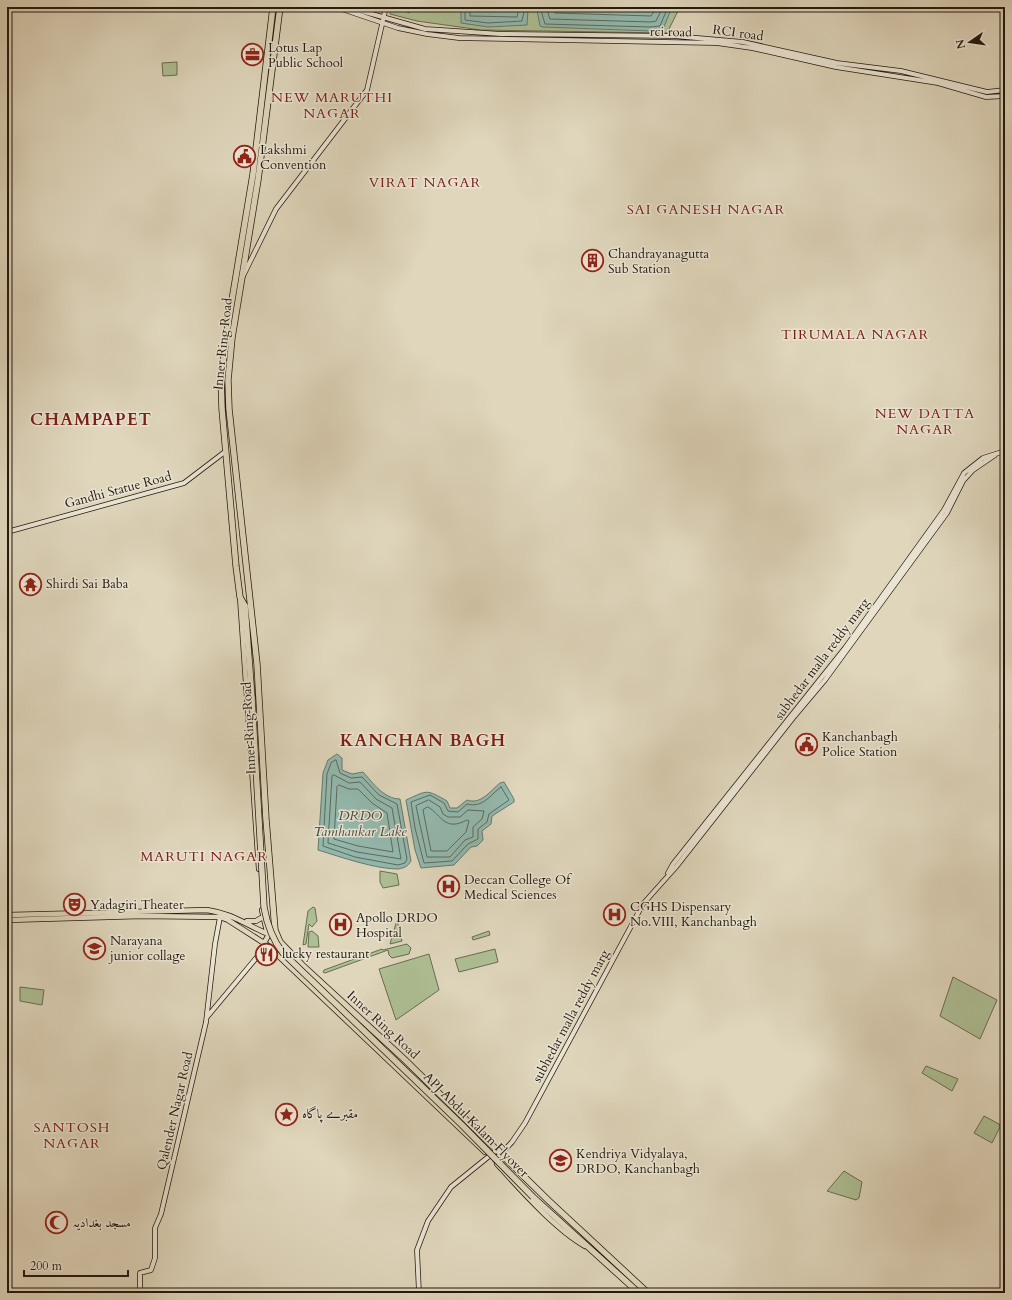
<svg xmlns="http://www.w3.org/2000/svg" width="1012" height="1300" font-family="Cardo,Amiri,serif">
  <rect width="100%" height="100%" fill="#dfd6bc"/>
  <filter id="stains"><feTurbulence type="fractalNoise" baseFrequency=".005" numOctaves="4"/><feColorMatrix values="0 0 0 0 .2 0 0 0 0 .09 0 0 0 0 .02 0 0 0 .5 -.17"/></filter>
  <radialGradient id="worn" r=".72"><stop offset=".6" stop-color="#630" stop-opacity="0"/><stop offset="1" stop-color="#630" stop-opacity=".3"/></radialGradient>
  <path fill="#aebf94" stroke="#686c52" d="M390,7H680L667,33L481,30L417,21L390,14Z
    M177,62V75L163,76L162,63Z
    M1005,715V737L1000,728L1001,719Z
    M380,871L397,874L399,885L383,888L380,882Z
    M313,907L315,908L317,921L312,927L309,924L306,944L303,945L308,911Z
    M397,920L402,941L390,944Z
    M312,931L318,936L319,947H308L309,932Z
    M489,931L490,935L473,940L472,937Z
    M407,944L411,948L409,954L392,958L389,955L388,950L325,973L323,972L324,970L382,949L383,950Z
    M495,949L498,962L459,972L455,959Z
    M429,954L439,990L396,1020L379,969Z
    M953,977L997,1000L980,1039L940,1016Z
    M20,987L44,990L42,1005L20,1001Z
    M926,1066L958,1079L952,1091L922,1073Z
    M984,1116L999,1124L1000,1127L992,1143L974,1133Z
    M844,1171L862,1182L859,1198L856,1200L827,1191Z"/>
  <path fill="#93b9ae" stroke="#66796e" d="M396,7H413L409,13Z
    M461,7H672L663,29L651,31L543,27L540,26L537,10H528L527,25L488,27L461,23Z
    M337,754L342,758V770L352,774L363,772C373,783 384,799 400,799L411,861C408,866 405,868 398,869C375,869 341,857 318,850L323,773L328,760Z
    M504,782L514,799V802L492,816L491,824L482,831L483,840L477,846L471,847L454,865L421,868L415,850L406,800C428,790 426,789 447,801L450,808H457L467,800C481,805 490,791 500,783Z"/>
  <g fill="none" stroke-linecap="round" stroke-linejoin="round">
    <path stroke="#5b6a5e" stroke-width="1" d="M465,7V20L488,23L522,21L525,7
      M470,7V16L517,17L519,7
      M476,7L477,11H511L513,7
      M540,7L545,24L651,27L660,26L668,7
      M546,7L550,19L651,22L656,21L663,7
      M552,7L555,13L651,16L657,7
      M336,760L340,773L351,778L362,777L379,795L397,804L407,859L405,863L398,865L355,857L323,846L327,774L331,763Z
      M334,775L349,783L360,782L376,799L392,808L401,859L357,852L328,843L332,776Z
      M339,785L349,789H358L372,803L387,813L393,852L358,846L334,839L337,787Z
      M501,787L509,800L489,814L487,822L478,829V839L468,844L452,861L424,863L415,828L411,802L430,795L444,803L448,811L458,812L467,804C483,808 489,796 501,787Z
      M429,800L440,807L443,814L448,817H460L468,810L484,811L482,819L473,827V837L465,840L450,857H427L416,806Z
      M428,807C442,815 444,832 467,820L469,821L466,832L447,851H431L423,810Z"/>
    <defs>
      <path id="secondary" d="M336,7L398,28L427,34L459,38L717,43L752,48L836,67L938,83L986,97L1005,96
        M347,7L425,29L501,34L674,36L743,42L837,63L901,71L987,92L1005,90
        M243,276L276,209L367,90L386,7
        M7,532L184,483L226,451
        M668,873L673,864L845,648L944,510L964,473L983,458L1005,451
        M207,1017L267,945
        M495,1160L512,1142L525,1123L643,904L676,867L793,718L825,680L947,513L963,481L973,470L995,455
        M140,1293V1273L151,1270L155,1258V1228L161,1214L206,1022L215,944L220,917
        M419,1293L417,1250L428,1221L451,1187L498,1149"/>
      <path id="primary" d="M240,597L259,869
        M262,910L268,936L264,943
        M7,915L207,910C234,914 244,924 268,934
        M7,920L142,916L220,917L228,920L267,945L485,1152
        M247,921H256L263,917
        M497,1164C520,1189 556,1230 585,1246"/>
      <path id="highway" d="M280,7L258,180L232,338L228,380L229,409L257,664L266,819L275,930L280,942L302,965L403,1058L549,1201L648,1293
        M252,698L245,606L240,597L236,566L222,409L221,379L229,318L253,174L273,7
        M533,1197L639,1293"/>
    </defs>
    <use href="#secondary" stroke="#231a0f" stroke-width="5.5"/>
    <use href="#primary" stroke="#231a0f" stroke-width="6"/>
    <use href="#highway" stroke="#231a0f" stroke-width="7"/>
    <use href="#secondary" stroke="#eae4d3" stroke-width="4"/>
    <use href="#primary" stroke="#dfd6bc" stroke-width="4.5"/>
    <use href="#highway" stroke="#dfd6bc" stroke-width="5.5"/>
    <defs>
      <path id="highway-bridge" d="M252,698L264,907C267,925 272,939 283,953L461,1124L533,1197"/>
    </defs>
    <use href="#highway-bridge" stroke="#231a0f" stroke-width="7" stroke-linecap="butt"/>
    <use href="#highway-bridge" stroke="#dfd6bc" stroke-width="5.5"/>
  </g>
  <defs>
    <symbol id="office-ring" viewBox="-11 -11 22 22"><circle r="9.5" fill="#eae4d3" stroke="#8f2418" stroke-width="1.5"/><path d="M-6-3h4V-5.5h4V-3h4V5H-6ZM-1-4.5V-3h2v-1.5ZM-6 0V1H6V0Z" fill="#8f2418"/></symbol>
    <symbol id="civic-ring" viewBox="-11 -11 22 22"><circle r="9.5" fill="#eae4d3" stroke="#8f2418" stroke-width="1.5"/><path d="M-.6-6.5H3V-4.5H.6V-3L4-1V1h2V6H-6V1h2V-1L-.6-3ZM-1.2 2.5V6h2.4V2.5Z" fill="#8f2418"/></symbol>
    <symbol id="building-ring" viewBox="-11 -11 22 22"><circle r="9.5" fill="#eae4d3" stroke="#8f2418" stroke-width="1.5"/><path d="M-4-6H4V6H1V3H-1V6H-4ZM-2.5-4.3h1.7v1.8h-1.7ZM.8-4.3h1.7v1.8H.8ZM-2.5-1h1.7V.8h-1.7ZM.8-1h1.7V.8H.8Z" fill="#8f2418"/></symbol>
    <symbol id="temple-ring" viewBox="-11 -11 22 22"><circle r="9.5" fill="#eae4d3" stroke="#8f2418" stroke-width="1.5"/><path d="M0-6L5-2H3V0L6.5 2.5H4V6H1.5V3h-3V6H-4V2.5H-6.5L-3 0V-2H-5Z" fill="#8f2418"/></symbol>
    <symbol id="hospital-ring" viewBox="-11 -11 22 22"><circle r="9.5" fill="#eae4d3" stroke="#8f2418" stroke-width="1.5"/><path d="M-5-5h3v3.5h4V-5h3V5h-3V1.5h-4V5h-3Z" fill="#8f2418"/></symbol>
    <symbol id="theatre-ring" viewBox="-11 -11 22 22"><circle r="9.5" fill="#eae4d3" stroke="#8f2418" stroke-width="1.5"/><path d="M-5-5.5Q0-4 5-5.5V0Q5 5 0 6Q-5 5-5 0ZM-3.3-2.5H-1v1.5H-3.3ZM1-2.5H3.3v1.5H1ZM-2.8 1Q0 5.5 2.8 1Z" fill="#8f2418"/></symbol>
    <symbol id="university-ring" viewBox="-11 -11 22 22"><circle r="9.5" fill="#eae4d3" stroke="#8f2418" stroke-width="1.5"/><path d="M0-5L7-2L0 1L-7-2ZM-4 1L0 2.5L4 1V4Q0 6-4 4Z" fill="#8f2418"/></symbol>
    <symbol id="restaurant-ring" viewBox="-11 -11 22 22"><circle r="9.5" fill="#eae4d3" stroke="#8f2418" stroke-width="1.5"/><path d="M-5-6h1v4h1v-4h1v4h1v-4h1v5L-1.5 .5V6h-2V.5L-5-1ZM5-6V6H3V1.5H1.5Q1.5-4 5-6Z" fill="#8f2418"/></symbol>
    <symbol id="sight-ring" viewBox="-11 -11 22 22"><circle r="9.5" fill="#eae4d3" stroke="#8f2418" stroke-width="1.5"/><path d="M0-6L1.8-2.2L6-1.7L2.9 1.2L3.7 5.4L0 3.3L-3.7 5.4L-2.9 1.2L-6-1.7L-1.8-2.2Z" fill="#8f2418"/></symbol>
    <symbol id="school-ring" viewBox="-11 -11 22 22"><circle r="9.5" fill="#eae4d3" stroke="#8f2418" stroke-width="1.5"/><path d="M0-5L7-2L0 1L-7-2ZM-4 1L0 2.5L4 1V4Q0 6-4 4Z" fill="#8f2418"/></symbol>
    <symbol id="mosque-ring" viewBox="-11 -11 22 22"><circle r="9.5" fill="#eae4d3" stroke="#8f2418" stroke-width="1.5"/><path d="M3.5-4.9A6 6 0 1 0 3.5 4.9A5 5 0 1 1 3.5-4.9Z" fill="#8f2418"/></symbol>
  </defs>
  <g fill-rule="evenodd">
    <use href="#office-ring" x="240" y="42" width="25" height="25"/>
    <use href="#civic-ring" x="232" y="144" width="25" height="25"/>
    <use href="#building-ring" x="580" y="248" width="25" height="25"/>
    <use href="#temple-ring" x="18" y="572" width="25" height="25"/>
    <use href="#civic-ring" x="794" y="732" width="25" height="25"/>
    <use href="#hospital-ring" x="436" y="874" width="25" height="25"/>
    <use href="#theatre-ring" x="62" y="892" width="25" height="25"/>
    <use href="#hospital-ring" x="602" y="902" width="25" height="25"/>
    <use href="#hospital-ring" x="328" y="912" width="25" height="25"/>
    <use href="#university-ring" x="82" y="936" width="25" height="25"/>
    <use href="#restaurant-ring" x="254" y="942" width="25" height="25"/>
    <use href="#sight-ring" x="274" y="1102" width="25" height="25"/>
    <use href="#school-ring" x="548" y="1148" width="25" height="25"/>
    <use href="#mosque-ring" x="44" y="1210" width="25" height="25"/>
  </g>
  <g text-anchor="middle" dominant-baseline="central" stroke-width="3" stroke-linejoin="round" paint-order="stroke">
    <g font-size="13" fill="#231a0f" stroke="#eae4d3">
      <text transform="translate(671 32) rotate(1)">rci road</text>
      <text transform="translate(738 33) rotate(8)">RCI road</text>
      <text transform="translate(223 344) rotate(-84)">Inner Ring Road</text>
      <text transform="translate(118 490) rotate(-15)">Gandhi Statue Road</text>
      <text transform="translate(822 659) rotate(-53)">subhedar malla reddy marg</text>
      <text transform="translate(249 728) rotate(-93)">Inner Ring Road</text>
      <text transform="translate(571 1016) rotate(-62)">subhedar malla reddy marg</text>
      <text transform="translate(383 1025) rotate(43)">Inner Ring Road</text>
      <text transform="translate(175 1111) rotate(-77)">Qalender Nagar Road</text>
      <text transform="translate(476 1125) rotate(45)">APJ Abdul Kalam Flyover</text>
    </g>
    <g font-size="13" fill="#231a0f" stroke="#eae4d3" text-anchor="start">
      <text x="268" y="48">Lotus Lap<tspan x="268" dy="15">Public School</tspan></text>
      <text x="260" y="150">Lakshmi<tspan x="260" dy="15">Convention</tspan></text>
      <text x="608" y="254">Chandrayanagutta<tspan x="608" dy="15">Sub Station</tspan></text>
      <text x="46" y="584">Shirdi Sai Baba</text>
      <text x="822" y="737">Kanchanbagh<tspan x="822" dy="15">Police Station</tspan></text>
      <text x="464" y="880">Deccan College Of<tspan x="464" dy="15">Medical Sciences</tspan></text>
      <text x="90" y="905">Yadagiri Theater</text>
      <text x="630" y="907">CGHS Dispensary<tspan x="630" dy="15">No.VIII, Kanchanbagh</tspan></text>
      <text x="356" y="918">Apollo DRDO<tspan x="356" dy="15">Hospital</tspan></text>
      <text x="110" y="941">Narayana<tspan x="110" dy="15">junior collage</tspan></text>
      <text x="282" y="954">lucky restaurant</text>
      <text x="302" y="1114">مقبرے پاگاہ</text>
      <text x="576" y="1154">Kendriya Vidyalaya,<tspan x="576" dy="15">DRDO, Kanchanbagh</tspan></text>
      <text x="72" y="1223">مسجد بغدادیہ</text>
    </g>
    <g font-size="14" letter-spacing="1" fill="#7a1f14" stroke="#eae4d3">
      <text x="332" y="97">NEW MARUTHI<tspan x="332" dy="16">NAGAR</tspan></text>
      <text x="425" y="182">VIRAT NAGAR</text>
      <text x="706" y="209">SAI GANESH NAGAR</text>
      <text x="855" y="334">TIRUMALA NAGAR</text>
      <text x="925" y="413">NEW DATTA<tspan x="925" dy="16">NAGAR</tspan></text>
      <text x="204" y="856">MARUTI NAGAR</text>
      <text x="72" y="1127">SANTOSH<tspan x="72" dy="16">NAGAR</tspan></text>
    </g>
    <g font-size="14" font-style="italic" fill="#454a3f" stroke="#eae4d3">
      <text x="360" y="815">DRDO<tspan x="360" dy="16">Tamhankar Lake</tspan></text>
    </g>
    <g font-size="17" font-weight="bold" letter-spacing="1" fill="#7a1f14" stroke="#eae4d3">
      <text x="91" y="419">CHAMPAPET</text>
      <text x="423" y="740">KANCHAN BAGH</text>
    </g>
  </g>
  <rect width="1012" height="1300" fill="none" stroke="#dfd6bc" stroke-width="24"/>
  <rect x="8" y="8" width="996" height="1284" fill="none" stroke="#231a0f" stroke-width="2"/>
  <rect x="12" y="12" width="988" height="1276" fill="none" stroke="#231a0f"/>
  <g transform="translate(970 42) rotate(257)" stroke="#eae4d3" stroke-width="3" paint-order="stroke">
  <path d="M0-3L7 15L0 10L-7 15Z" fill="#231a0f"/>
  <text y="-6" font-size="11" font-weight="bold" text-anchor="middle" fill="#231a0f">N</text>
  </g>
  <path d="M24 1270v6h104v-6" fill="none" stroke="#231a0f" stroke-width="2"/>
  <text x="30" y="1270" font-size="12" fill="#231a0f" stroke="#eae4d3" stroke-width="3" paint-order="stroke">200 m</text>
  <rect width="100%" height="100%" filter="url(#stains)"/>
  <rect width="100%" height="100%" fill="url(#worn)"/>
</svg>
